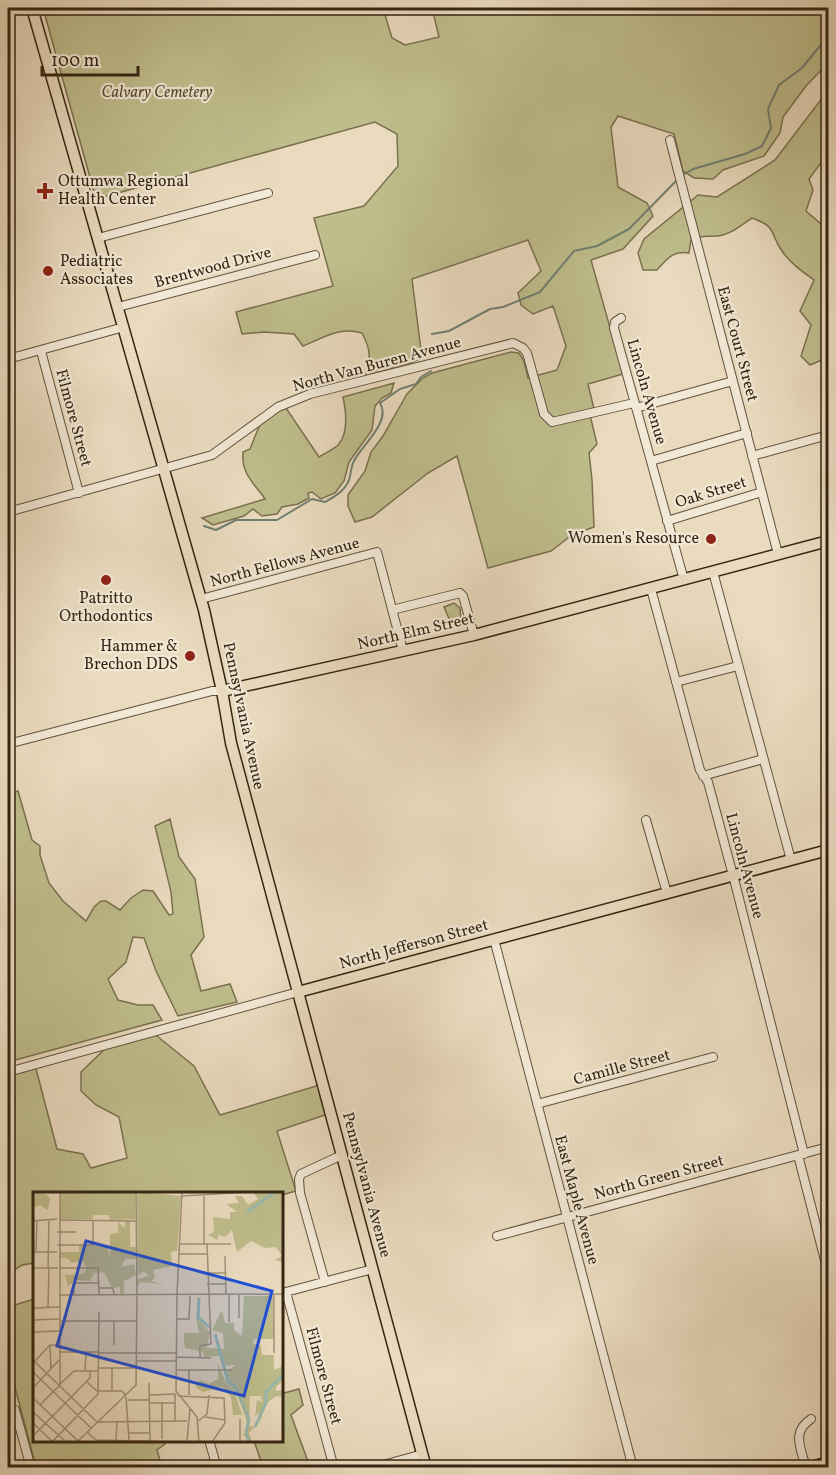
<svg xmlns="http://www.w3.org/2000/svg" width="836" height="1475" font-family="Vollkorn,serif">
  <rect width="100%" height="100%" fill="#eadbbf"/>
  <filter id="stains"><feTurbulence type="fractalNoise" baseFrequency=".00333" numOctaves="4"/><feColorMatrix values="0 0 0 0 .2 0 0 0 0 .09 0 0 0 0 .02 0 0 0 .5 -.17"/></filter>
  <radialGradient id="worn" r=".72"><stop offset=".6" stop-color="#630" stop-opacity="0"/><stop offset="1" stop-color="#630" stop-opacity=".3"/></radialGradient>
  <path fill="#bfbd8c" stroke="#7a714f" stroke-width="1.5" d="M43,8H383L392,38L405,45L439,37L432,8H828V63L806,86L783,117L780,133L764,156L723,170L713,179L694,178L683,171L674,134L618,116L611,127L618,187L647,203L653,216L623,249L591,260L623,374L588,384L594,409L589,411L597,444L589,453L592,480L594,527L572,535L551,551L488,568L457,456L428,473L372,517L355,522L348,506V495L365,471L371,452L383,436L407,394L423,378L432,373L511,352L519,353L524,361L528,378L557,370L566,346L553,306L533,314L521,305L518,293L541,271L528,240L412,279L422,358L411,363L365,376C371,357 371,350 362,333C340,326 323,338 303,346L294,334L264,332L242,334L236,312L333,286L314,218L364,206L398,166L397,134L375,122L96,199Z
    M828,73V153L809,179L813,190L806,211L828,230V372L824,359L810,365L801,356L811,325L800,311L814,280C803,272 790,263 782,251C769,233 778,227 752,218C741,225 729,236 716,236C703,237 704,235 691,239L689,253C673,250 667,259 657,270H643L638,253L644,239L698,195L717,197L775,160L823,97Z
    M394,383L391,393L382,398L375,406L372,430L349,462L344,481L335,493L321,499L312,492L308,493L309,498L298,504L282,507L277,514L262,516L253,509L244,516L213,525L202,518L265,499C254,483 241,474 243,452L250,449L262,419L284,405L319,457C325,453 335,449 339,444C349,431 346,411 343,397Z
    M454,603L460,608L461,620L451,623L444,607Z
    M18,791L32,840L40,846V855L49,883L63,901L86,921L94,907L101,901H106L120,910L131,898L143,890L153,891L169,915L173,914L171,892L155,826L170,819L179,857L195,879L204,937L191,955L201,991L230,984L237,1002L178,1016L156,971L144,938L133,937L126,962L108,979L118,1000L138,1005H153L162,1020L8,1062V794Z
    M152,1032L194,1066L220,1115L323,1084L331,1113L277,1131L296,1191L282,1195V1193H34V1263L22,1265L8,1274V1072L35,1065L57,1149L83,1154L91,1168L127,1158L119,1117L96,1105L81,1091V1072L109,1045Z
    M34,1299V1440L164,1441L165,1444L157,1450L162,1467H36L8,1361V1307Z
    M282,1388L284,1393L299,1389L303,1405L291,1415L310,1467H263L254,1441L282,1440Z"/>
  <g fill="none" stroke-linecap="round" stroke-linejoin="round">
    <path stroke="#707f71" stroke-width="2" d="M681,176L693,169L745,154L762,146L771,128L768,109L779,85L802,68L828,36
      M432,334L449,331L490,309L503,307L540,292L574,251L597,246L629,229L677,180
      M204,526L216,530L236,520H277L312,499L325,502C334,497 345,491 349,480C351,474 351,466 354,461C360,447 392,422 380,403L400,389L416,384L421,377L431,371"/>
    <defs>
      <path id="minor" d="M670,140L778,554
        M98,238L268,193
        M118,307L315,255
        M621,318L615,322L614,328L684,580
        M41,351L79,493
        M8,359L124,327
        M636,408L733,381
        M752,456L828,435
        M651,461L747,433
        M8,512L212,455L278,407L310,394L513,343L523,348L527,353L544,414L552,422L634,403
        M667,521L762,492
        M713,572L791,860
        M651,589L700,770L708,782L735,883L804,1154
        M201,599L377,552L403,651
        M392,610L460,593L463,596L474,635
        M676,682L738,666
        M8,744L212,691H222
        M703,776L763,759
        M646,820L667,893
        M494,939L633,1468
        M8,1072L298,992
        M537,1104L713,1057
        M798,1155L828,1272
        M497,1236L828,1147
        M325,1282L300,1193L299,1179L301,1174L342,1155
        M286,1292L334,1468
        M282,1293L373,1269
        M8,1412L15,1410L31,1468
        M209,1440L217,1468
        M372,1468L423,1454
        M806,1468C801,1448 791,1432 811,1419"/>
      <path id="major" d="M32,8L204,610L222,691L231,743L426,1468
        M222,691L474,635L828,541
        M298,992L828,850
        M809,1468L828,1462"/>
    </defs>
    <use href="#minor" stroke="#62523d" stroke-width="10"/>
    <use href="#major" stroke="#352512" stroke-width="13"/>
    <use href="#minor" stroke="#f1e8d5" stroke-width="8"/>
    <use href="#major" stroke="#eadbbf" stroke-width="10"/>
  </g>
  <g fill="#8f2418" stroke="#f1e8d5" stroke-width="2">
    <path d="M42 182h6v6h6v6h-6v6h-6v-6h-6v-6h6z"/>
    <circle cx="48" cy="271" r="6"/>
    <circle cx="711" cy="539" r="6"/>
    <circle cx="106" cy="580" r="6"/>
    <circle cx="190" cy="656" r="6"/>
  </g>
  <g text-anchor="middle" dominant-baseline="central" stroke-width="4.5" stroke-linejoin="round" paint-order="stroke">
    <g font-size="16" font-style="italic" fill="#584b30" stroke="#f1e8d5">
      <text x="157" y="93">Calvary Cemetery</text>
    </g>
    <g font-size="16" fill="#352512" stroke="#f1e8d5" text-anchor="start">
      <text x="58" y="182">Ottumwa Regional<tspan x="58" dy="18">Health Center</tspan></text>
      <text x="60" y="262">Pediatric<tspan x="60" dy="18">Associates</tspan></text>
      <text x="699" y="539" text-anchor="end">Women's Resource</text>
      <text x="106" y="599" text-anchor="middle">Patritto<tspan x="106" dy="18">Orthodontics</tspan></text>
      <text x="178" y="647" text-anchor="end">Hammer &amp;<tspan x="178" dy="18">Brechon DDS</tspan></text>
    </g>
    <g font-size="16" fill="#352512" stroke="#f1e8d5">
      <text transform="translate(213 268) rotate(-15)">Brentwood Drive</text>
      <text transform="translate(737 344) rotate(75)">East Court Street</text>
      <text transform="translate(377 365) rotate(-15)">North Van Buren Avenue</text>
      <text transform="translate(646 392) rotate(74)">Lincoln Avenue</text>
      <text transform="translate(73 418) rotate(75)">Filmore Street</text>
      <text transform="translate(711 493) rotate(-17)">Oak Street</text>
      <text transform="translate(285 563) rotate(-15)">North Fellows Avenue</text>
      <text transform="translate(416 632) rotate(-13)">North Elm Street</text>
      <text transform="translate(243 716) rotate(78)">Pennsylvania Avenue</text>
      <text transform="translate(744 866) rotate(75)">Lincoln Avenue</text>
      <text transform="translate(414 945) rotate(-15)">North Jefferson Street</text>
      <text transform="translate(622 1068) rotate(-15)">Camille Street</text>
      <text transform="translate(659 1178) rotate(-15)">North Green Street</text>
      <text transform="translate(366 1185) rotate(75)">Pennsylvania Avenue</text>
      <text transform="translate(576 1200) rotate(75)">East Maple Avenue</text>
      <text transform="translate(323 1376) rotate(75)">Filmore Street</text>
    </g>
  </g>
  <g transform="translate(33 1192)">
    <rect width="250" height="250" fill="#eadbbf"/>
    <path d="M0,0L13,2L17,7L15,18L7,13L0,16ZM28,0H102V27L77,28L76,23H60V27H26ZM109,0L148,4L144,59L138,60L139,74L120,78L122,86L118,89L130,92L107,90L104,95L105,87L116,84L111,79L105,84L104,3ZM220,0H250V70L242,68L249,64L243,55L232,56L218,49L204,60L199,38L192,45L186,43L184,48L175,43L181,40L180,25L197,27V20H204L193,12L206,11L202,4H209L215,13L225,7ZM92,29H97V55H103V67H92L88,75L101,72L103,83L91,89V103H87V95L79,96L71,80L61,81L57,89L44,88L35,94L32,83L51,82L54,76L50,69L39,71L34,66H26V60H46V53L74,54L77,65V42L85,41V30L92,36ZM211,104H240L241,147H221L220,152L228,153L229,163H241V178L250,174V188L243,195V199L250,198V205L243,204L229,215V225L222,235L227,224L225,221L222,225L224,208L229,210L228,204H217L216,234L221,235L216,241L219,250L210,243L215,236L213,227L205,204L193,190V180L203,173L190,174L186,164L171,165L170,160L152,156L151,150V141H166L163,125L177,140L174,156L191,157L190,141L179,138L189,118L192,131H201V138L209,144ZM185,171L193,191L202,201L209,223H200L198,205L189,195L170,200L162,195L167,188L176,192L185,187Z" fill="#bfbd8c"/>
    <path fill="none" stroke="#98bbb1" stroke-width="3" d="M214,20L242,0M166,106L165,125L176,135M182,142L195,190L202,194L216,227L213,241L216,250M222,235L233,211V200L251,182"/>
    <path fill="none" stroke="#a2927a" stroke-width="1.5" d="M103,0L104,103M149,4L217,0M171,4V52M26,28L103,29M0,29L24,27M24,40H43M146,52H198M24,53H60V29M0,60H24M3,60L4,28M145,62H174M192,64L193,102M0,76H25M15,76L16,27M26,76H65L66,103M174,81H193M174,92H193M66,96H80L81,102M144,102L149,0M241,102V161M26,103L251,102M41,103V91H66M144,103L143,199L164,225L166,250M196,103V130M15,115L16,76M0,116L26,115M206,126V103M143,127H156L157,104M0,128L26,127M27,129H103M0,140L26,139M81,153V129M17,154L18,177M26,160H66M66,161H143M143,165L178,166M167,165V154L178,152L174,52M0,168L64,230L154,229M104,169H143M1,170L17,153H26M66,176H104M143,178H199M156,178V203M52,179L53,160M0,180L58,236M54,190L64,199H89L93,204M116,191L117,250M27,192L41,179H66M0,196L26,168M79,199V176M116,203L144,202M142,203V229M145,204L191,206L192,231L179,250M93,205L96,248M0,206L46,250M95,208H116M116,211H142M7,213L27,193V0M0,220L33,250M172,225L192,228M165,229L174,222L176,203M0,231L20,250M54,240L63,248L155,250M96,241H117M0,244L57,186V179M129,247V211M83,248L84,230M154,249L157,217M19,250L65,202L66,120M44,250L103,193L104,103M207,250V227"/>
    <path fill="#1d4ed8" fill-opacity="0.15" stroke="#1d4ed8" stroke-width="3" d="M53,49L239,99L211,204L24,154Z"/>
    <rect width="250" height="250" fill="none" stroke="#352512" stroke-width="3"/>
  </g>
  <rect width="836" height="1475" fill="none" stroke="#eadbbf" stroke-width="30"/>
  <rect x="9" y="9" width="818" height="1457" fill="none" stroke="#352512" stroke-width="3"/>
  <rect x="15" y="15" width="806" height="1445" fill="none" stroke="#352512" stroke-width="1.5"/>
  <path d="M42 66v9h96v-9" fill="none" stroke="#352512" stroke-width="3"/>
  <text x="51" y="66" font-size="18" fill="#352512" stroke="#f1e8d5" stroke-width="4.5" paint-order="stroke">100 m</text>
  <rect width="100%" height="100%" filter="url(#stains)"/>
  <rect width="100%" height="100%" fill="url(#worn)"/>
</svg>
